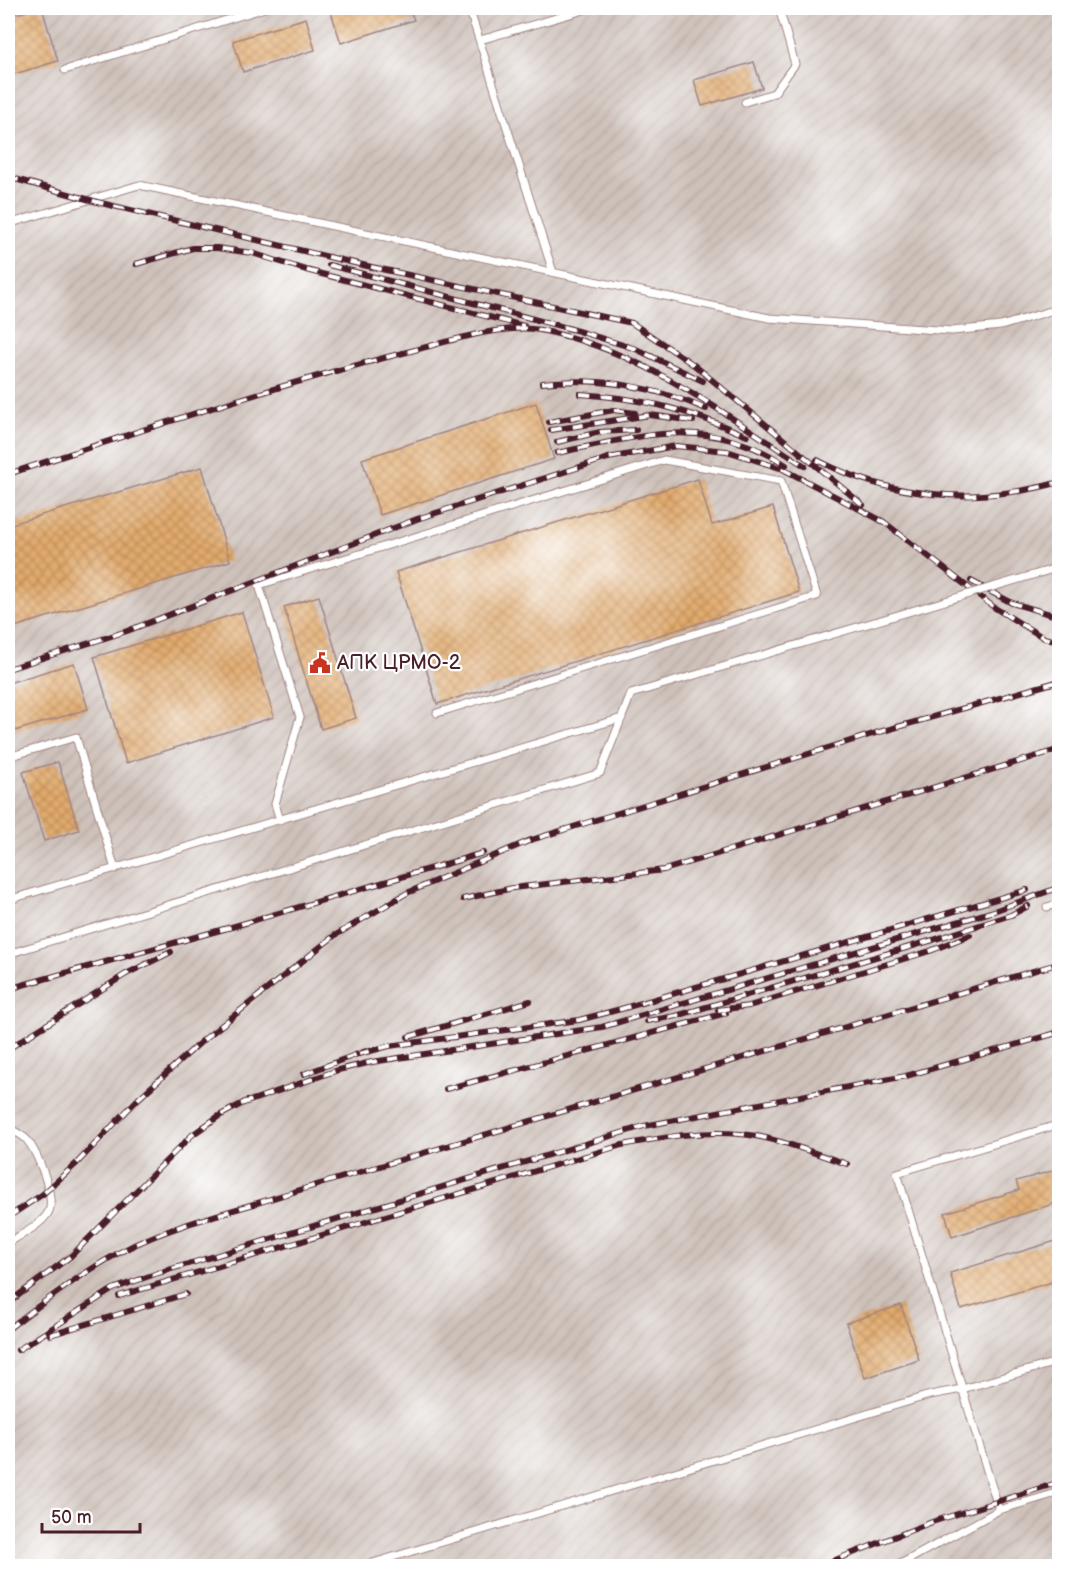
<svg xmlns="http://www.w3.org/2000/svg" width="1067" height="1574" font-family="'Balsamiq Sans',sans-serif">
  <defs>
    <pattern id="industrial-furrows" width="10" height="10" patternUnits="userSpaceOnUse" patternTransform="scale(1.5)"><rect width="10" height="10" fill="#cec1ba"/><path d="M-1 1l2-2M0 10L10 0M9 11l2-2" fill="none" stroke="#b2a5a0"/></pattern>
    <pattern id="building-cross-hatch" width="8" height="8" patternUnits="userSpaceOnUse" patternTransform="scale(1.5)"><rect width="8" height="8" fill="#e2ab6d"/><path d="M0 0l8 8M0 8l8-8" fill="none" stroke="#b98b5a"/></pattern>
  </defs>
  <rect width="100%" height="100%" fill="#fff"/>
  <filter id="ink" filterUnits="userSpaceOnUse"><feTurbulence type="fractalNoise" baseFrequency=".0167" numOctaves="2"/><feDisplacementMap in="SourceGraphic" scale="12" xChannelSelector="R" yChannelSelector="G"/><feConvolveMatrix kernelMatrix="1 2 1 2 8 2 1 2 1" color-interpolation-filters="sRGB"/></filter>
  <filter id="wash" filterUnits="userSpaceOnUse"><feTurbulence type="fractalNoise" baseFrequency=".008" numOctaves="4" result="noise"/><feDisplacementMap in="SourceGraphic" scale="24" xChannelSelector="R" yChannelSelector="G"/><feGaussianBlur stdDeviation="1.35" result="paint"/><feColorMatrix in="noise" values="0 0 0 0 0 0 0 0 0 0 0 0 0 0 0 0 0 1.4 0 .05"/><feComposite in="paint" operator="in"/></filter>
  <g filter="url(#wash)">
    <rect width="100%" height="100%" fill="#f7ebd9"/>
    <path fill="url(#industrial-furrows)" d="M8,8H1059V1566H8Z"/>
    <g id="blocks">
      <path fill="url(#building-cross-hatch)" d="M38,8H42L58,61L8,76V16Z
        M346,8H409L414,20L341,43L331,12Z
        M306,18L315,50L243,72L233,41Z
        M754,62L762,88L702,106L694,80Z
        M536,403L554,459L380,515L362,459Z
        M202,467L230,561L8,629V525Z
        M698,479L712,525L773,507L799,592L437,704L396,572Z
        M319,596L356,718L321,729L284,607Z
        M242,612L274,717L126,763L94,657Z
        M74,663L88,709L8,733V683Z
        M58,762L79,830L44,841L23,772Z
        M1059,1169V1202L952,1237L945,1213L1019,1190L1016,1181Z
        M1059,1240V1280L961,1309L950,1273Z
        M901,1305L919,1360L865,1378L846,1323Z"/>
    </g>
  </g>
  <g filter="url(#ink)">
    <use href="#blocks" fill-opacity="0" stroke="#a08582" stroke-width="1.5"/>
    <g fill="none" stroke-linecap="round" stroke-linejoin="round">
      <defs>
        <path id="lane" d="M469,8L553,272
          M480,40L591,8
          M65,70L265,8
          M745,102L774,93L795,64L779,8
          M8,224L139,185L769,318L952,331L1001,326L1060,308
          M8,757L76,737L115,869
          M280,820L275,804L300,717L259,585L664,460L781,481L817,596L437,713
          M8,900L622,718
          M1047,907L1060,903
          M8,954L600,773L631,694L729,665
          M8,1128C14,1131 23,1135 27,1140C37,1152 57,1199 48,1213C40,1226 20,1235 8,1243
          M999,1510L897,1173L1060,1124
          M363,1566L930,1395L962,1389L1060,1361
          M897,1566L999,1510L1060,1492"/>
      </defs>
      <use href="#lane" stroke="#a08582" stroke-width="9"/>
      <use href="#lane" stroke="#fff" stroke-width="7"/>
      <defs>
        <path id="rail" d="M8,9L11,8
          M8,177L101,203L367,266L632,323L694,365L863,505
          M136,264L193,248H217L252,253L306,270L524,326
          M329,265L575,330L636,349L703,381
          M542,383C600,377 652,386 706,409
          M580,394C646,399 686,409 747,436
          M549,422L614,410L635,413
          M551,430L650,415L693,421
          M557,442L600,432L636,430
          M557,453C640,436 709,414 786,465
          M817,460C892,499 978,505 1060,482
          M8,474C141,431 275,385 411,351C446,342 505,323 540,330C643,350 720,412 805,466
          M971,581L1012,603L1060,617
          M8,669L127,631L417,519L608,458L676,446L727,451L783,469L884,522L995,608L1044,638L1060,642
          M463,899L513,888L664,870L1060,749
          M8,989L235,926L483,853
          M718,1010L749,1006L930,951L970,935
          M647,1021L676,1016L933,940L1011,915L1028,906
          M408,1037L530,1001
          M8,1049L126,974L171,952
          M359,1054L389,1046L579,1020L621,1009L1027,890
          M304,1074L366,1051
          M446,1089L726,1013
          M241,1104L338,1070L372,1062L602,1027L991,912L1060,887
          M8,1217L43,1194L77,1163L138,1099L202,1041L334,936L407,893L531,840L876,733L1060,681
          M119,1296L622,1145C661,1138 700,1130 740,1134C777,1137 812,1153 847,1164
          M8,1303L71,1256L192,1135L219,1116L247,1101
          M8,1329C48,1299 89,1267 134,1245C181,1223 234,1211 283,1195L1060,963
          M50,1335L186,1294
          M18,1350L113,1289L155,1274L644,1126L906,1076L1060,1032
          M820,1566L932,1522L1060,1482"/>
      </defs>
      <use href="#rail" stroke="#4a1f2b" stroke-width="6"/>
      <use href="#rail" stroke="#fff" stroke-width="4" stroke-dasharray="11" stroke-linecap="butt"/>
      <defs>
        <path id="lane-bridge" d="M729,665L1060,567"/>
      </defs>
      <use href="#lane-bridge" stroke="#a08582" stroke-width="9" stroke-linecap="butt"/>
      <use href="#lane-bridge" stroke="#fff" stroke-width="7"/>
    </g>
  </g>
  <defs>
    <symbol id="civic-bare" viewBox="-9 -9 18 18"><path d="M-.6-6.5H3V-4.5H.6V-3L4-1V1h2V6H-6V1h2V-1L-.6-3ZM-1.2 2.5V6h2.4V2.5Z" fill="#c8321e" stroke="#fff" stroke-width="2.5" paint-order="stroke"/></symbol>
  </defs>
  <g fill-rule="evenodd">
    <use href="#civic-bare" x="305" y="648" width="30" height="30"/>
  </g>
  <g text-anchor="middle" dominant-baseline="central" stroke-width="4.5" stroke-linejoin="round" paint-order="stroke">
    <g font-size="20" fill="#4a1f2b" stroke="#fff" text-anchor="start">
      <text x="337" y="663">АПК ЦРМО-2</text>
    </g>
  </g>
  <rect width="1067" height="1574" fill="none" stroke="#fff" stroke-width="30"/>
  <path d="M42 1523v9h98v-9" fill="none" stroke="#4a1f2b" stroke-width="3"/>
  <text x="51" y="1523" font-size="18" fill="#4a1f2b" stroke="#ffffff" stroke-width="4.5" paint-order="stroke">50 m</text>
</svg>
